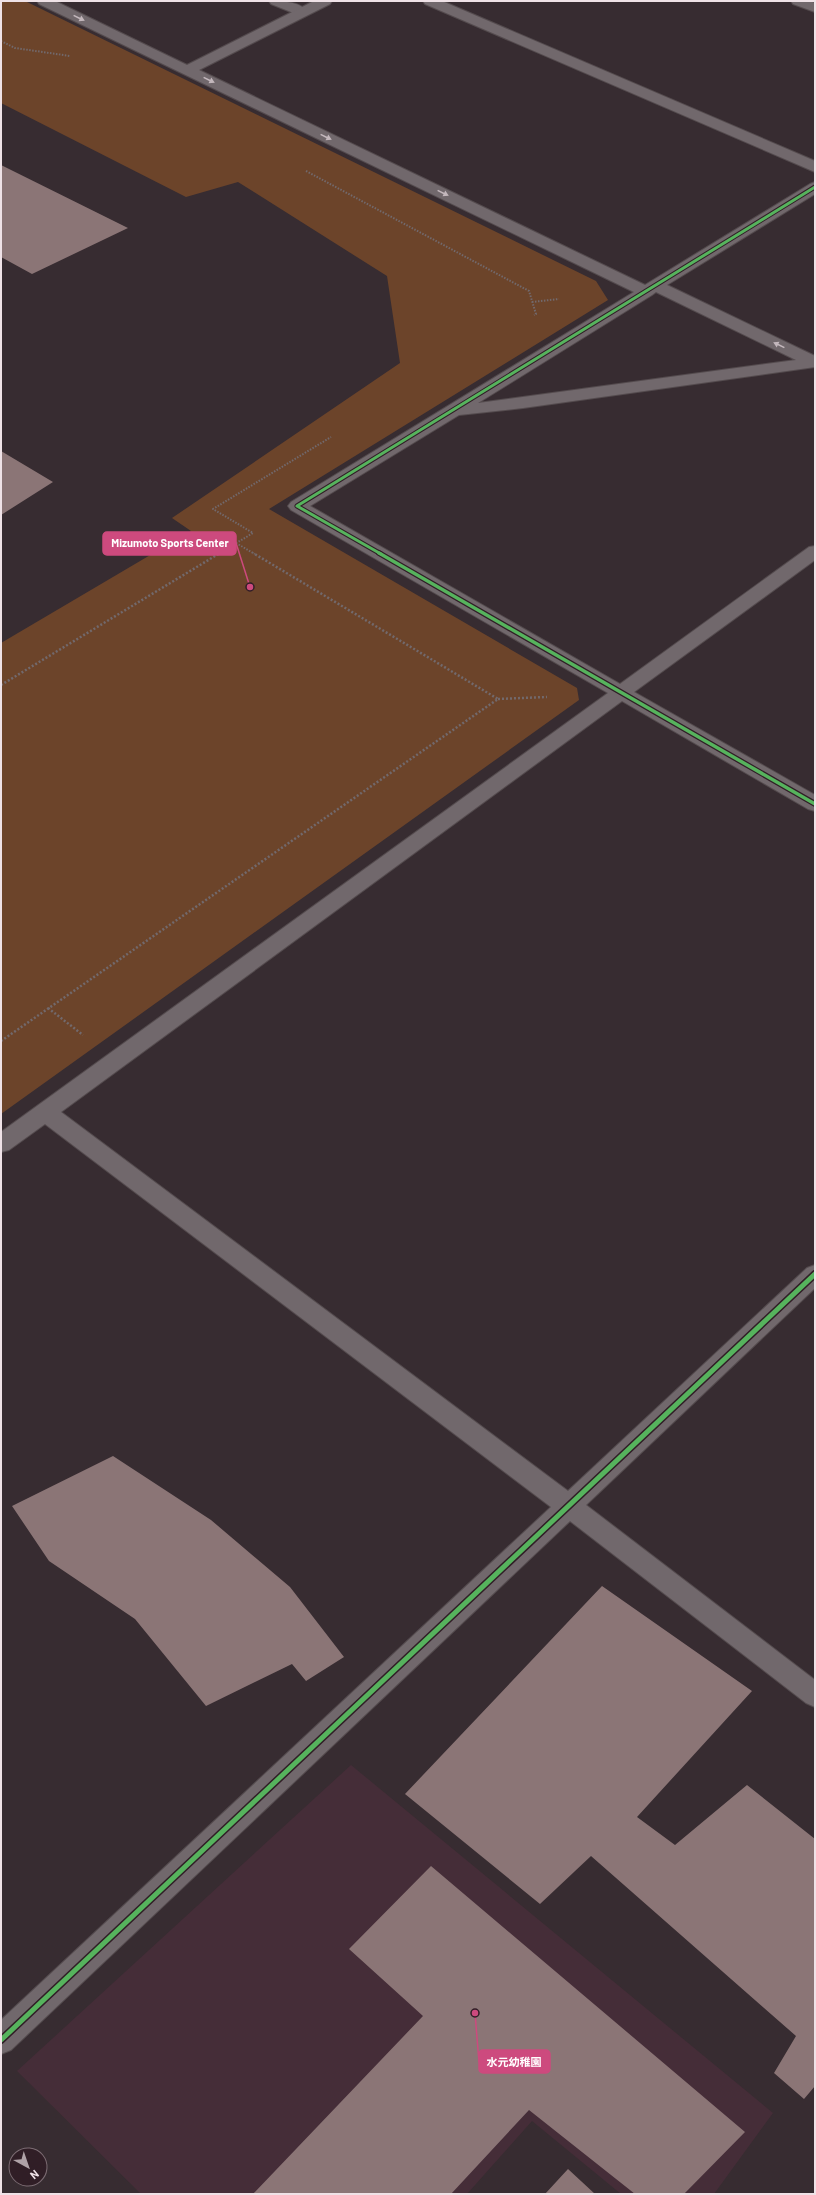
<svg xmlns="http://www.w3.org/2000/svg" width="816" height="2195" font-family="Barlow,'Noto Sans JP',sans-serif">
  <rect width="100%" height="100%" fill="#372c31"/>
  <path fill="#452d38" d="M351,1765L773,2113L714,2194H621L532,2121L467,2194H141L17,2071Z"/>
  <path fill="#6c442a" d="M1,1H25L596,281L608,300L269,509L577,688L579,700L1,1114V643L191,531L172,518L400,363L387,276L238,182L186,197L1,103Z"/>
  <path fill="#8b7576" d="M1,165L128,228L32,274L1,257Z
    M1,451L53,482L1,515Z
    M113,1456L211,1520L290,1587L344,1657L306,1681L292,1664L206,1706L135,1619L49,1561L12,1506Z
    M602,1586L752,1691L637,1817L675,1845L747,1785L815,1839V2086L804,2099L774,2073L796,2036L591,1856L540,1904L405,1794Z
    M431,1866L745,2132L684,2194H635L529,2110L451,2194H253L423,2016L349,1949Z
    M568,2169L595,2194H545Z"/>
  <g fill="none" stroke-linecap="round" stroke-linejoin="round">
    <defs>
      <path id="service" d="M269,1C281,1 300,1 308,12L301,16L271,4Z"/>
      <path id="minor" d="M37,1H55L187,65L314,1H332L330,4L199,70L645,285L810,184L815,182V194L667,285L815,356V367L523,408L459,415L310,506L620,684L809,547L815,546V560L634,692L815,795V811L808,809L622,701L61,1112L568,1491L807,1268L815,1265V1288L586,1505L815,1680V1707L806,1703L570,1521L11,2050L1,2054V2020L551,1507L45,1124L9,1150L1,1152V1132L608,693L291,510L288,506L291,502L634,292L39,4ZM656,292L796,360L478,403L652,295Z
        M423,1H442L815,161V172L425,4Z
        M791,1H810L815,3V12L793,4Z"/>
    </defs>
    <use href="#service" stroke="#544b4e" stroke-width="2"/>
    <use href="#minor" stroke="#544b4e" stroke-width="2"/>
    <path stroke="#72696c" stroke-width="2" stroke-dasharray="1.5 1.5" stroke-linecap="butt" d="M1,41L15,48L70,56
      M306,171L529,291L536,314L534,315
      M532,302L559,299
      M236,543L255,554
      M218,554L253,533L213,509L331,437"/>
    <path stroke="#72696c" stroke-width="2.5" stroke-dasharray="2 2" stroke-linecap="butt" d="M1,685L220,553
      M498,699L547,697
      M48,1008L83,1035
      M1,1041L498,699L253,553"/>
    <use href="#service" fill="#71686c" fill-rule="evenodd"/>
    <use href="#minor" fill="#71686c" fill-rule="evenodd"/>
    <defs>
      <path id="cycleway-far2" d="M381,554L297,506L815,187"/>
      <path id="cycleway-far1" d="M379,553L815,804"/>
      <path id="cycleway" d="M1,2040L815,1274"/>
    </defs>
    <use href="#cycleway-far2" stroke="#301e26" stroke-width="5"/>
    <use href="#cycleway-far1" stroke="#301e26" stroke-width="6"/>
    <use href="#cycleway" stroke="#301e26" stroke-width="8"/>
    <use href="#cycleway-far2" stroke="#56b35d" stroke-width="3"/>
    <use href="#cycleway-far1" stroke="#56b35d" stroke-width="3.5"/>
    <use href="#cycleway" stroke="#56b35d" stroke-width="5"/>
  </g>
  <defs><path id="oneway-solid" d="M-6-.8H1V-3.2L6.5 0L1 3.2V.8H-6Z"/></defs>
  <g fill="#c3b7bc">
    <use href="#oneway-solid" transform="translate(79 18) rotate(26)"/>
    <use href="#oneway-solid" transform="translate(209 80) rotate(26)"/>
    <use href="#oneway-solid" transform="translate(326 137) rotate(26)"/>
    <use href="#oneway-solid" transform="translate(443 193) rotate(26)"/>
    <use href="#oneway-solid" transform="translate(779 345) rotate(-154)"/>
  </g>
  <path fill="none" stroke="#cd4a7e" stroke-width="1.5" d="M250 587L236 543M475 2013L479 2062"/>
  <g fill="#cd4a7e" stroke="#301e26" stroke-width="1.5">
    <circle cx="250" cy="587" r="4"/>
    <circle cx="475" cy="2013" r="4"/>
  </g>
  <g fill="#cd4a7e" stroke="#cd4a7e" stroke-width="1.5">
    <rect x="103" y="532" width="133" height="23" rx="4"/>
    <rect x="479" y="2050" width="71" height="23" rx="4"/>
  </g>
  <g font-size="11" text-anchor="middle" font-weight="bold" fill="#fff">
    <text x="170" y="547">Mizumoto Sports Center</text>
    <text x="514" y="2066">水元幼稚園</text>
  </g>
  <rect width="816" height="2195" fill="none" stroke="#efe2e7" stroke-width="4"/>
  <g transform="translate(28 2167) rotate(140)"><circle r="19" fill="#301e26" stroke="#7c6c73"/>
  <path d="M0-3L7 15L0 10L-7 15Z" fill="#afa2a7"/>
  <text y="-6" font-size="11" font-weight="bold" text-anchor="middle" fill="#efe2e7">N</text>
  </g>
</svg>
